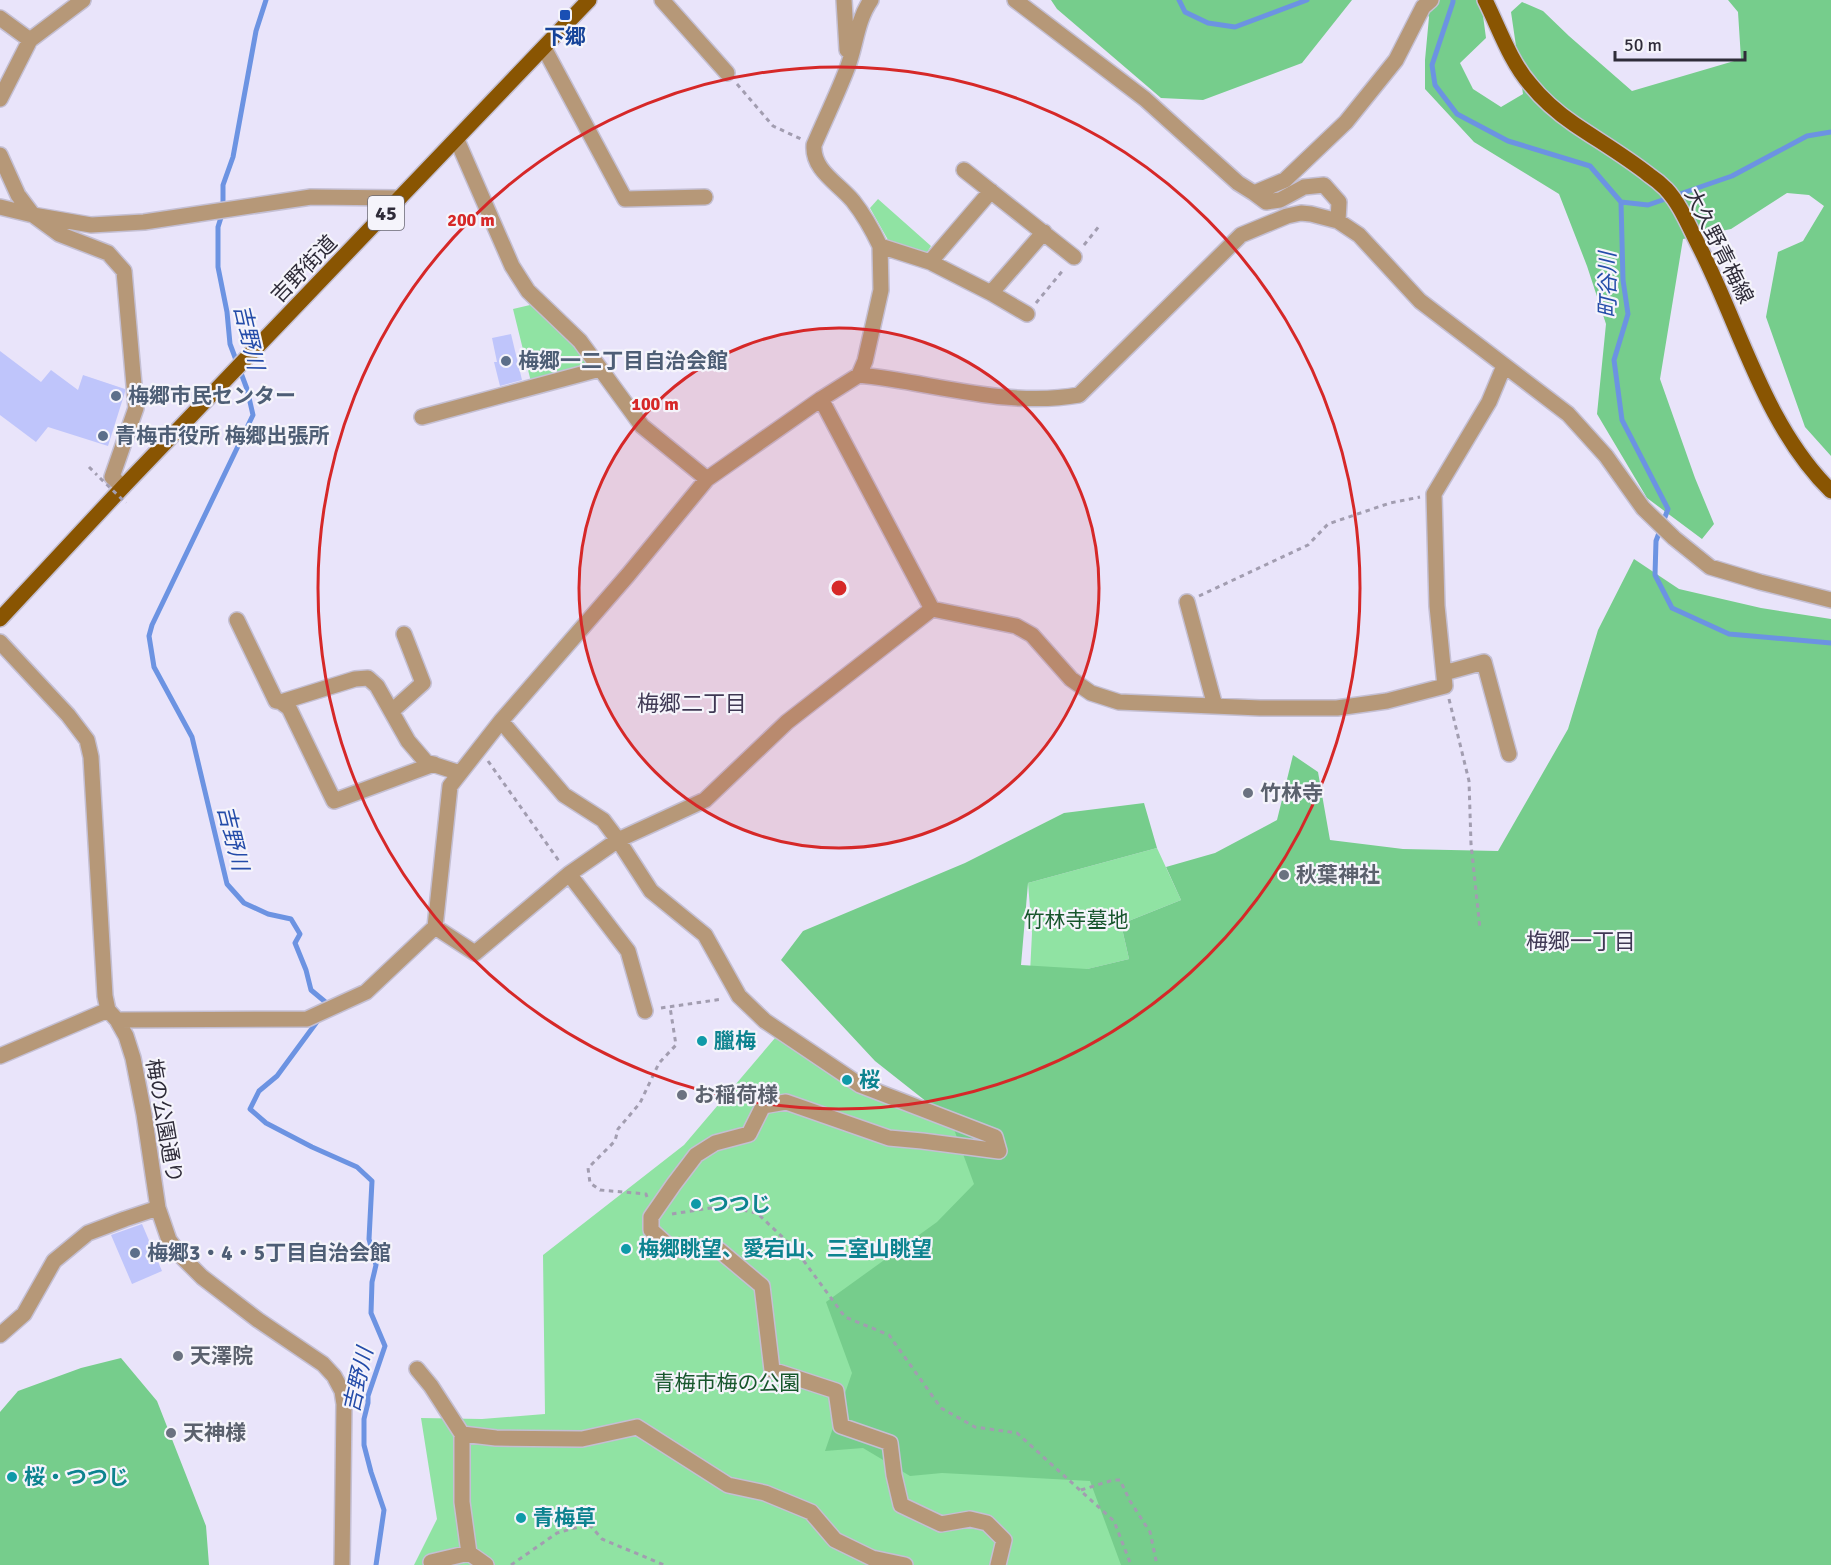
<svg xmlns="http://www.w3.org/2000/svg" width="1831" height="1565" font-family="Signika,'Noto Sans JP',sans-serif">
  <rect width="100%" height="100%" fill="#e9e4fa"/>
  <path fill="#90e3a3" d="M878,199L931,246L925,256L888,240L870,208Z
    M530,305L569,338L587,361L585,368L531,382L513,309Z
    M1157,848L1181,900L1121,924L1129,959L1079,971L1030,973L1032,933L1028,883Z
    M775,1038L989,1139L1064,1451L1116,1509L1146,1565H414L437,1519L421,1418L482,1419L545,1414L543,1255L684,1145Z"/>
  <path fill="#76cd8c" d="M1051,0H1352L1302,63L1203,100L1161,98L1057,9Z
    M1420,0H1477L1482,8L1486,38L1460,63L1473,89L1501,107L1523,94L1511,12L1522,2L1543,11L1569,36L1632,91L1741,59L1738,12L1728,0H1831V456L1805,427L1766,317L1778,252L1803,241L1824,206L1809,195L1787,193L1731,229L1683,239L1660,379L1695,478L1714,524L1702,539L1647,498L1597,414L1606,324L1587,266L1559,194L1474,142L1425,89V60L1429,17Z
    M1634,559L1679,589L1761,608L1831,619V1565H1121L1090,1481L942,1473L910,1476L863,1448L825,1451L852,1373L826,1302L937,1222L974,1184L951,1121L875,1061L781,960L803,931L965,863L1064,813L1144,803L1157,848L1028,883L1021,965L1087,969L1129,959L1121,924L1181,900L1166,867L1215,853L1277,820L1293,755L1318,772L1330,840L1403,849L1498,851L1568,729L1598,630Z
    M121,1358L157,1401L206,1526L209,1565H0V1412L18,1391L81,1368Z"/>
  <g fill="none" stroke-linecap="round" stroke-linejoin="round">
    <path stroke="#6c93e2" stroke-width="5" d="M266,0L256,31L233,157L223,185V211L218,227V267L227,312L230,344L247,389L253,415L152,625L149,636L154,667L192,737L227,884L244,903L268,914L291,919L300,934L295,943L306,970L311,990L329,1005L327,1007
      M1179,0L1185,12L1208,23L1235,27L1307,0
      M1453,0V2L1432,65L1435,85L1457,114L1508,141L1590,166L1621,202L1623,280L1628,314L1614,360L1622,420L1668,509L1656,541L1655,575L1672,608L1729,634L1831,643
      M1621,202L1648,205L1732,176L1807,136L1831,132
      M319,1019L277,1076L259,1091L250,1109L266,1123L312,1147L357,1167L372,1181L369,1239L376,1265L372,1282L371,1313L385,1346L368,1396V1403L364,1419V1445L371,1472L384,1510L376,1565"/>
  </g>
  <path fill="#bfc5fb" d="M511,334L522,380L500,386L494,362H497L492,338Z
    M0,351L41,382L51,370L78,390L83,375L125,389V392L108,446L48,427L36,442L0,415Z
    M142,1224L162,1271L132,1284L111,1235Z"/>
  <g fill="none" stroke-linecap="round" stroke-linejoin="round">
    <defs>
      <path id="minor" d="M662,0L727,73
        M844,0L847,50
        M871,0C857,20 856,44 848,66C838,93 825,119 814,145C812,170 838,183 853,201C864,215 872,229 880,246L930,262L991,293L1027,314
        M1015,0L1145,99L1238,183L1254,193L1285,180L1346,122L1396,60L1423,7L1431,0
        M0,18L30,40
        M544,48L625,199L705,197
        M0,99L30,40L83,0
        M457,140L512,266L528,291L580,341L642,426L707,479
        M0,155L18,195L33,215L59,234L108,253L124,271L136,408L112,477L123,487
        M964,170L1074,257
        M1254,193L1266,202L1280,200L1304,187L1324,185L1339,202L1338,221
        M0,207L33,215L91,225L144,222L311,197L400,198
        M930,262L991,191
        M991,293L1044,232
        M859,375C931,382 1007,408 1079,395L1241,235L1287,216L1301,213L1311,214L1338,221L1359,235L1420,301L1568,414L1606,456L1643,508L1674,538L1710,567L1760,582L1831,600
        M821,399L932,609L787,722L705,800L618,840L569,874L475,953L435,927L450,786L501,721L628,575L707,479L821,399L859,375L865,361L881,290L880,246
        M422,417L600,369
        M1187,602L1215,706
        M932,609L1016,626L1032,635L1071,679L1091,693L1119,702L1260,708H1337L1387,701L1445,686L1437,606L1434,494L1489,402L1504,366
        M237,620L276,701L281,702L289,708L334,801L434,764
        M0,642L68,715L87,740L91,757L105,996L108,1010L117,1020L126,1036L133,1058L144,1114L158,1208L169,1240L182,1257L202,1277L258,1320L323,1364L334,1376L342,1391L344,1404L342,1565
        M1444,673L1484,662L1509,754
        M281,702L355,679L368,678L377,686L408,741L426,762L460,773
        M392,711L423,683L404,634
        M501,721L564,795L603,820L618,840L651,891L705,935L739,996L765,1021L860,1085L995,1137L999,1151L922,1141L889,1138L786,1102L763,1106L749,1134L715,1143L696,1155L674,1184L651,1217V1230L672,1249L719,1250L762,1286L772,1370L836,1391L841,1426L890,1443L894,1475L901,1505L941,1524L970,1519L987,1523L1004,1540L998,1565
        M569,874L628,951L645,1011
        M117,1020L307,1019L366,992L435,927
        M0,1056L108,1010
        M0,1335L24,1314L54,1261L88,1233L125,1219L158,1208
        M417,1369L431,1386L462,1434V1502L469,1553L486,1565
        M462,1434L496,1438L582,1439L637,1427L728,1485L765,1493L811,1512L835,1540L872,1558L905,1565
        M432,1565L431,1562L469,1553"/>
      <path id="major" d="M1485,0C1499,28 1510,61 1530,84C1542,99 1558,113 1574,124C1599,141 1625,156 1649,175C1655,179 1661,184 1666,189C1681,205 1690,229 1700,248C1741,329 1765,426 1831,491
        M0,619L123,487L589,0"/>
    </defs>
    <use href="#minor" stroke="#c4bfd3" stroke-width="18"/>
    <use href="#major" stroke="#c4bfd3" stroke-width="18"/>
    <path stroke="#a29db0" stroke-width="3" stroke-dasharray="4.5 4.5" stroke-linecap="butt" d="M737,84L773,126L801,139
      M1084,245L1100,225
      M1036,303L1064,269
      M89,467L97,475
      M1199,596L1308,545L1328,524L1390,503L1420,497
      M1449,699L1469,781L1471,844L1480,929
      M488,761L559,861
      M661,1008L723,999
      M647,1197L646,1194L600,1190L590,1183L588,1168L615,1141L618,1129L640,1103L659,1063L676,1045L670,1007
      M672,1214L723,1206L757,1213L795,1249L845,1317L889,1335L941,1408L975,1427L1017,1433L1114,1521L1131,1565
      M1081,1490L1113,1480H1120L1130,1501L1150,1532L1157,1565
      M511,1565L557,1533L589,1524L602,1539L664,1565"/>
    <use href="#minor" stroke="#b69878" stroke-width="15"/>
    <use href="#major" stroke="#895502" stroke-width="15"/>
    <path stroke="#a29db0" stroke-width="3" stroke-dasharray="4.5 4.5" stroke-linecap="butt" d="M100,478L126,503"/>
  </g>
  <circle cx="839" cy="588" r="260" fill="#d62828" fill-opacity=".12"/>
  <g fill="none" stroke="#d62828" stroke-width="3">
    <circle cx="839" cy="588" r="260"/>
    <circle cx="839" cy="588" r="521"/>
  </g>
  <rect fill="#1a4fb4" stroke="#f5f4fb" stroke-width="2" x="559" y="9" width="12" height="12" rx="3"/>
  <g fill="#5c6f8a" stroke="#f5f4fb" stroke-width="2">
    <circle cx="506" cy="361" r="6"/>
    <circle cx="116" cy="396" r="6"/>
    <circle cx="103" cy="436" r="6"/>
    <circle cx="135" cy="1253" r="6"/>
  </g>
  <g fill="#6b7280" stroke="#f5f4fb" stroke-width="2">
    <circle cx="1248" cy="793" r="6"/>
    <circle cx="1284" cy="875" r="6"/>
    <circle cx="682" cy="1095" r="6"/>
    <circle cx="178" cy="1356" r="6"/>
    <circle cx="171" cy="1433" r="6"/>
  </g>
  <g fill="#0f9aa8" stroke="#f5f4fb" stroke-width="2">
    <circle cx="702" cy="1041" r="6"/>
    <circle cx="847" cy="1080" r="6"/>
    <circle cx="696" cy="1204" r="6"/>
    <circle cx="626" cy="1249" r="6"/>
    <circle cx="12" cy="1477" r="6"/>
    <circle cx="521" cy="1518" r="6"/>
  </g>
  <g text-anchor="middle" dominant-baseline="central" stroke-width="4.5" stroke-linejoin="round" paint-order="stroke">
    <rect fill="#f5f4fb" stroke="#6a6873" stroke-width="1.5" x="368" y="196" width="36" height="34" rx="4.5"/>
    <g font-size="20" font-weight="bold" fill="#2f2c39">
      <text x="386" y="213">45</text>
    </g>
    <g font-size="21" font-weight="bold" fill="#164399" stroke="#f5f4fb">
      <text x="565" y="37">下郷</text>
    </g>
    <g font-size="21" fill="#2f2c39" stroke="#f5f4fb">
      <text transform="translate(1719 246) rotate(63)">大久野青梅線</text>
      <text transform="translate(304 269) rotate(-46)">吉野街道</text>
      <text transform="translate(164 1121) rotate(80)">梅の公園通り</text>
    </g>
    <g font-size="21" font-weight="bold" fill="#4e5e75" stroke="#f5f4fb" text-anchor="start">
      <text x="518" y="361">梅郷一二丁目自治会館</text>
      <text x="128" y="396">梅郷市民センター</text>
      <text x="115" y="436">青梅市役所 梅郷出張所</text>
      <text x="147" y="1253">梅郷3・4・5丁目自治会館</text>
    </g>
    <g font-size="21" font-weight="bold" fill="#5b616d" stroke="#f5f4fb" text-anchor="start">
      <text x="1260" y="793">竹林寺</text>
      <text x="1296" y="875">秋葉神社</text>
      <text x="694" y="1095">お稲荷様</text>
      <text x="190" y="1356">天澤院</text>
      <text x="183" y="1433">天神様</text>
    </g>
    <g font-size="21" fill="#17562c" stroke="#f5f4fb">
      <text x="1076" y="920">竹林寺墓地</text>
      <text x="727" y="1383">青梅市梅の公園</text>
    </g>
    <g font-size="21" font-weight="bold" fill="#0d838f" stroke="#f5f4fb" text-anchor="start">
      <text x="714" y="1041">臘梅</text>
      <text x="859" y="1080">桜</text>
      <text x="708" y="1204">つつじ</text>
      <text x="638" y="1249">梅郷眺望、愛宕山、三室山眺望</text>
      <text x="24" y="1477">桜・つつじ</text>
      <text x="533" y="1518">青梅草</text>
    </g>
    <g font-size="22" font-style="italic" fill="#244ca9" stroke="#f5f4fb">
      <text transform="translate(1607 285) rotate(-90)">町谷川</text>
      <text transform="translate(249 337) rotate(77)">吉野川</text>
      <text transform="translate(233 838) rotate(76)">吉野川</text>
      <text transform="translate(358 1380) rotate(-77)">吉野川</text>
    </g>
    <g font-size="22" fill="#3f3854" stroke="#f5f4fb">
      <text x="692" y="703">梅郷二丁目</text>
      <text x="1581" y="941">梅郷一丁目</text>
    </g>
  </g>
  <circle cx="839" cy="588" r="9" fill="#d62828" stroke="#f5f4fb" stroke-width="3"/>
  <g font-size="18" text-anchor="middle" font-weight="bold" fill="#d62828" stroke="#f5f4fb" stroke-width="4.5" stroke-linejoin="round" paint-order="stroke">
    <text x="471" y="226">200 m</text>
    <text x="655" y="410">100 m</text>
  </g>
  <path d="M1615 51v9h130v-9" fill="none" stroke="#2f2c39" stroke-width="3"/>
  <text x="1624" y="51" font-size="18" fill="#2f2c39" stroke="#f5f4fb" stroke-width="4.5" paint-order="stroke">50 m</text>
</svg>
